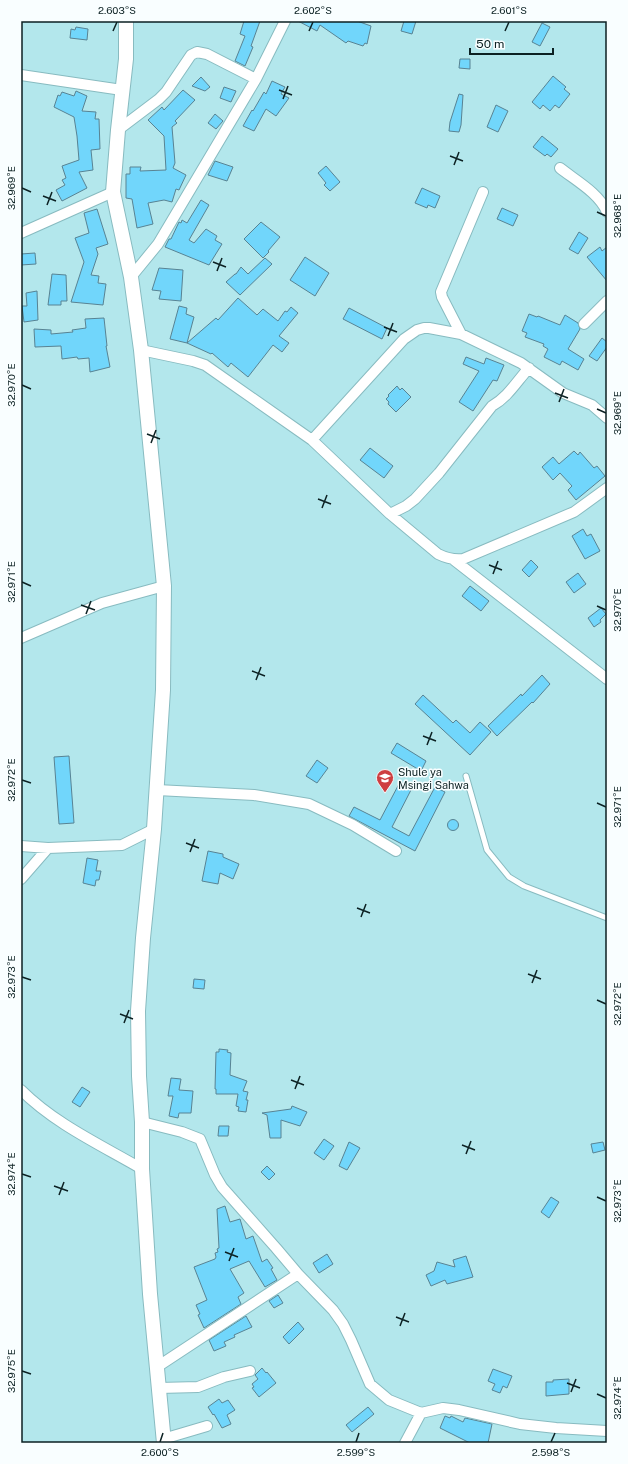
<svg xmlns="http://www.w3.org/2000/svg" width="628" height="1464" font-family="'Public Sans',sans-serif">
  <rect width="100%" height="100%" fill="#b3e7ec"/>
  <path fill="#71d6fb" stroke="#588393" d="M244,21H260L251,46L253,47L245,66L235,61L245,36L240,34Z
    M298,21H357L371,26L367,44L365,43L363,46L348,41L346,43L320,25L317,31Z
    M404,21H416L412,34L401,31Z
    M542,23L550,27L540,46L532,42Z
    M76,27L88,29L87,40L70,38L71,29L75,30Z
    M460,59H470V69L459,68Z
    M553,76L566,87L564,89L570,94L559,108L555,105L550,111L543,105L540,109L532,102Z
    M201,77L210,87L205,91L192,86Z
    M272,81L285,87L281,94L289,98L276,116L266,109L254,131L243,126L252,110L253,111L264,92L266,94Z
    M224,87L236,91L231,102L220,98Z
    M183,90L195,100L175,121L177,123L172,127L175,163L173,168L186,175L179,190L176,189L172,202L164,200L148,203L153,224L137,228L132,199L126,198V174H130V167H141L140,171L166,170L164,136L148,120L162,107L164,110Z
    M76,91L87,96L82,111L96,112L95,119H99L100,149L91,150L93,170L79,172L87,188L62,201L56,190L65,185L62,180L66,178L62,166L79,160L77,136L74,117L54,107L58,95L60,96L62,92L74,96Z
    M459,94L463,95L461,125L459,132L449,131L450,122Z
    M496,105L508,111L498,132L487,127Z
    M215,114L223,121L216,129L208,123Z
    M542,136L558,149L551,157L547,154L545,156L533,147Z
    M215,161L233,167L227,181L208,175Z
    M326,166L340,182L330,191L324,185L326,183L318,173Z
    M422,188L440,196L435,208L428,205L427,208L415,203Z
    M201,200L209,205L189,240L194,243L206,229L217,236L215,240L222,244L209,265L165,247L169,239H171L179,222L181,223L182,220L187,223Z
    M502,208L518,215L513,226L497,219Z
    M97,209L108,244L96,248L98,254L91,275L99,276L98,283L106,284L103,305L71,302L84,262L75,238L89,233L84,213Z
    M261,222L280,237L268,251L269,252L263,258L244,239Z
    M579,232L588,238L578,254L569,249Z
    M600,247L602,251L607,247V281L587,257Z
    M35,253L36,264L21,265V254Z
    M305,257L329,273L315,296L290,280Z
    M265,258L272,264L240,295L226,282L235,274H236L241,267L248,274Z
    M159,268L183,270L181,301L159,299L161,291L152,290Z
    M52,274L66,275L67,301H61V305H48Z
    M37,291L38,320L24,322L22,306H27L26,293Z
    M238,298L257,315L263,309L278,321L285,311L287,312L291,307L298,313L279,336L289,343L282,352L273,345L248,377L231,363L228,367L212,353L211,354L187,343L216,318L218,320Z
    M179,306L187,308L186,314L194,317L187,343L170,339Z
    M349,308L387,328L382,339L343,319Z
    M529,314L537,317L538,316L560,325L565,315L578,323L580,329L568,349L584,359L578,370L562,361L560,365L544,357L548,349L543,346L544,344L525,337L527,333L522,331Z
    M104,318L107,346H106L110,367L90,372L89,358L78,359L77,357L62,359L61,346L35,347L34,329L51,330V334L73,332L72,330L86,328L85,319Z
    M602,338L607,342V347L597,361L589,356Z
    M466,357L484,364L486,358L504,365L497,381L493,380L473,411L459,402L479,371L463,364Z
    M397,386L400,390L402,388L411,397L396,412L388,404L389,402L386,399L389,396L388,395Z
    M370,448L393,466L384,478L360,460Z
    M574,451L578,455L580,452L594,468L597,466L605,476L576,500L568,490L572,486L560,473L553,480L542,467L553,457L559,464Z
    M583,529L587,536L591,534L600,551L585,559L572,536Z
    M531,560L538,567L529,577L522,570Z
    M578,573L586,584L574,593L566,582Z
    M470,586L489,601L481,611L462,596Z
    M601,608L606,614L600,620L601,622L594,627L588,618Z
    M542,675L550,684L533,703L532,702L497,736L488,726L521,694L522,696Z
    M423,695L453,723L456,720L470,733L480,722L491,732L470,755L415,704Z
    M397,743L426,761L421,771L391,753Z
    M69,756L74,823L59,824L54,757Z
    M317,760L328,768L317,783L306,776Z
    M400,782L412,788L392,827L409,836L435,787L445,792L415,851L349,816L354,807L380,820Z
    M447.5 825a5.5 5.5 0 1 1 11 0a5.5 5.5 0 1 1-11 0Z
    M208,851L223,854V857L239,864L233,879L220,873L218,884L202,881Z
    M87,858L98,860L96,871H101L99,880H96L95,886L83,883Z
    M194,979L205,980L204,989L193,988Z
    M219,1049L228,1050L227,1052L231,1053L230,1075L247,1081L243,1091L248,1092L246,1100H248L246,1112L238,1111L239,1107L236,1106L238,1094H216V1089H215L216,1052H219Z
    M171,1078L181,1079L179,1090L193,1091L191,1113H179L178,1118L169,1116L173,1096H168Z
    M82,1087L90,1092L80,1107L72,1102Z
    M292,1106L307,1112L300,1126L281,1120V1138H270L267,1115L262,1113L291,1109Z
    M219,1126H229L228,1136H218Z
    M324,1139L334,1146L324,1160L314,1153Z
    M349,1142L360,1148L347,1170L339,1166Z
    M603,1142L605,1150L593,1153L591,1144Z
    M267,1166L275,1174L269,1180L261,1172Z
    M551,1197L559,1202L549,1218L541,1212Z
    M225,1206L230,1222L240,1219L246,1239L253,1236L262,1262L267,1259L273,1268L271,1269L277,1280L265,1287L249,1261L230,1269L244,1293L238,1297L241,1304L204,1328L198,1315L200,1314L196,1305L207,1300L194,1267L215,1259L216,1257L215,1253L218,1252L217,1249L219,1248L217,1209Z
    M327,1254L333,1264L319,1273L313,1263Z
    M466,1256L473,1277L447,1284L445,1280L431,1286L426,1275L434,1271L437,1262L455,1267L453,1260Z
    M278,1295L283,1303L274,1308L269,1301Z
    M246,1316L252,1327L234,1335L235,1337L224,1342L226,1346L214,1351L209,1340Z
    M298,1322L304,1329L289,1344L283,1337Z
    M262,1368L266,1373L267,1372L276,1383L259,1397L252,1388L254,1387L252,1384L258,1379L255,1375Z
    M493,1369L512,1376L507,1388L503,1386L500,1393L492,1390L495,1384L488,1381Z
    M569,1379V1394L546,1396V1382H553V1380Z
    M219,1399L222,1403L228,1400L235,1410L227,1415L231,1424L222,1428L214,1414L213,1415L208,1407Z
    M368,1407L374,1414L352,1432L346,1425Z
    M445,1416L450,1418L451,1416L463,1422L465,1418L492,1424L488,1443H470L440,1428Z"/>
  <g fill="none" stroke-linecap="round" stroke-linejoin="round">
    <defs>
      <path id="lane" d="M466,776L487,850L509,877L524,886L607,918"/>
      <path id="street" d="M21,75L122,90
        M118,130L159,99L166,92L191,55L197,52L207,54L256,79
        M560,168C575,180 599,193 607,212
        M21,233L113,192
        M131,277L158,244L256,79L285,21
        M584,324L607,301
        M461,334L442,297L441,292L483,192
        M141,350L193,361L205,365L312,440L390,514L438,554C446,558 453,560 463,559L574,512L607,488
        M312,440L404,339L417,330L424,328H429L461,334L521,363L563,393L592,405L607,418
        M390,514L406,506L415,499L439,473L492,406C508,397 517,381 529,368
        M454,560L607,679
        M21,638L102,603L164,586
        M157,790L254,795L309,804L353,825L396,851
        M21,846L48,848L122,845L154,829
        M21,879L48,848
        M21,1090C55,1124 101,1145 142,1169
        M142,1122L182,1132L200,1139L215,1175L222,1187L276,1248L298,1274L333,1310L343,1324L351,1340L370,1384L389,1400L421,1413L443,1408L459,1410L520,1424L556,1428L607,1431
        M157,1367L298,1274
        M159,1388L198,1387L224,1377L250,1371
        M163,1439L207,1426
        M405,1443L421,1413"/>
      <path id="secondary" d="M126,21V59L118,130L113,192L131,277L141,350L164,586L163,690L154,829L143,938L138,1011L139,1076L142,1122V1169L150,1294L164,1443"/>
    </defs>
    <use href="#lane" stroke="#88bbc0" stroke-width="7"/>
    <use href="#street" stroke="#88bbc0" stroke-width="12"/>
    <use href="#secondary" stroke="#88bbc0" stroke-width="16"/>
    <use href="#lane" stroke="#fff" stroke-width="5"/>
    <use href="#street" stroke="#fff" stroke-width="10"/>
    <use href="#secondary" stroke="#fff" stroke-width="14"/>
  </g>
  <path fill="none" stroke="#0c2123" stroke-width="1.5" d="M113,31L117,22M309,31L313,22M505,31L509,22M279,90L292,95M283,99L288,86M450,156L463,161M454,165L459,152M22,188L31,192M43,196L56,201M47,205L52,192M597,212L606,216M213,262L226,267M217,271L222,258M384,327L397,332M388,336L393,323M22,385L31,389M555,393L568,398M559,402L564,389M597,409L606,413M147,434L160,439M151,443L156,430M318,499L331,504M322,508L327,495M489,565L502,570M493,574L498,561M22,582L31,586M81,605L95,610M597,606L606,610M86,614L91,601M252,671L265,676M256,680L261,667M423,736L436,741M427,745L432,732M22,780L31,783M597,803L606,807M186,843L199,848M190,852L195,839M357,908L370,913M361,917L366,904M528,974L541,979M22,977L31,980M532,983L537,970M597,1000L606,1004M120,1014L133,1019M124,1023L129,1010M291,1080L304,1085M295,1089L300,1076M462,1145L475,1150M466,1154L471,1141M22,1174L31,1177M54,1186L68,1191M59,1195L64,1182M597,1197L606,1201M225,1252L238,1257M229,1261L234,1248M396,1317L409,1322M400,1326L405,1313M22,1371L31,1374M567,1383L580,1388M571,1392L576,1379M597,1394L606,1398M160,1442L163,1433M356,1442L359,1433M551,1442L555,1433"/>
  <defs>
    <symbol id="school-pin" viewBox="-11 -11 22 30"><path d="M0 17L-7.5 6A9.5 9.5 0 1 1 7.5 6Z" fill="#ce3e41" stroke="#f9feff"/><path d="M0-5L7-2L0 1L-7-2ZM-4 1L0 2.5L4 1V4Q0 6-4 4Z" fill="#fff"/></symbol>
  </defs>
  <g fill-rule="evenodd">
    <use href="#school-pin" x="375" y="768" width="20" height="27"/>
  </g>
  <g text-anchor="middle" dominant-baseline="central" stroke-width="3" stroke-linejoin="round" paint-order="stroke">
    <g font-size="11" fill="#0c2123" stroke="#f9feff" text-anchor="start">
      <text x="398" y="772">Shule ya<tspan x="398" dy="13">Msingi Sahwa</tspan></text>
    </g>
  </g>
  <rect width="628" height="1464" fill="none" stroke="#f9feff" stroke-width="44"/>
  <path d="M470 48v6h83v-6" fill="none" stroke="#0c2123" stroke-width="2"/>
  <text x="476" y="48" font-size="12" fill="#0c2123" stroke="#f9feff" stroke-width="3" paint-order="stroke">50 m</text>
  <rect x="22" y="22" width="584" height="1420" fill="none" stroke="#0c2123" stroke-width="1.5"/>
  <g font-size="10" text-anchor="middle" fill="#0c2123">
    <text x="117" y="14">2.603°S</text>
    <text x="313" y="14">2.602°S</text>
    <text x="509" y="14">2.601°S</text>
    <text transform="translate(11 188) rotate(-90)" y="4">32.969°E</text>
    <text transform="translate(617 216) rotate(-90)" y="4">32.968°E</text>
    <text transform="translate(11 385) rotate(-90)" y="4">32.970°E</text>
    <text transform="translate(617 413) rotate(-90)" y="4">32.969°E</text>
    <text transform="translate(11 582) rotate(-90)" y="4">32.971°E</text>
    <text transform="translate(617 610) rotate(-90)" y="4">32.970°E</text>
    <text transform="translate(11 780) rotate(-90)" y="4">32.972°E</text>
    <text transform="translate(617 807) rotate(-90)" y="4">32.971°E</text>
    <text transform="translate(11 977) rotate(-90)" y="4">32.973°E</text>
    <text transform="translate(617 1004) rotate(-90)" y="4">32.972°E</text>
    <text transform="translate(11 1174) rotate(-90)" y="4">32.974°E</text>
    <text transform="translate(617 1201) rotate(-90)" y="4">32.973°E</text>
    <text transform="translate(11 1371) rotate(-90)" y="4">32.975°E</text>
    <text transform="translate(617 1398) rotate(-90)" y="4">32.974°E</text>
    <text x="160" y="1456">2.600°S</text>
    <text x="356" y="1456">2.599°S</text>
    <text x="551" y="1456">2.598°S</text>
  </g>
</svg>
